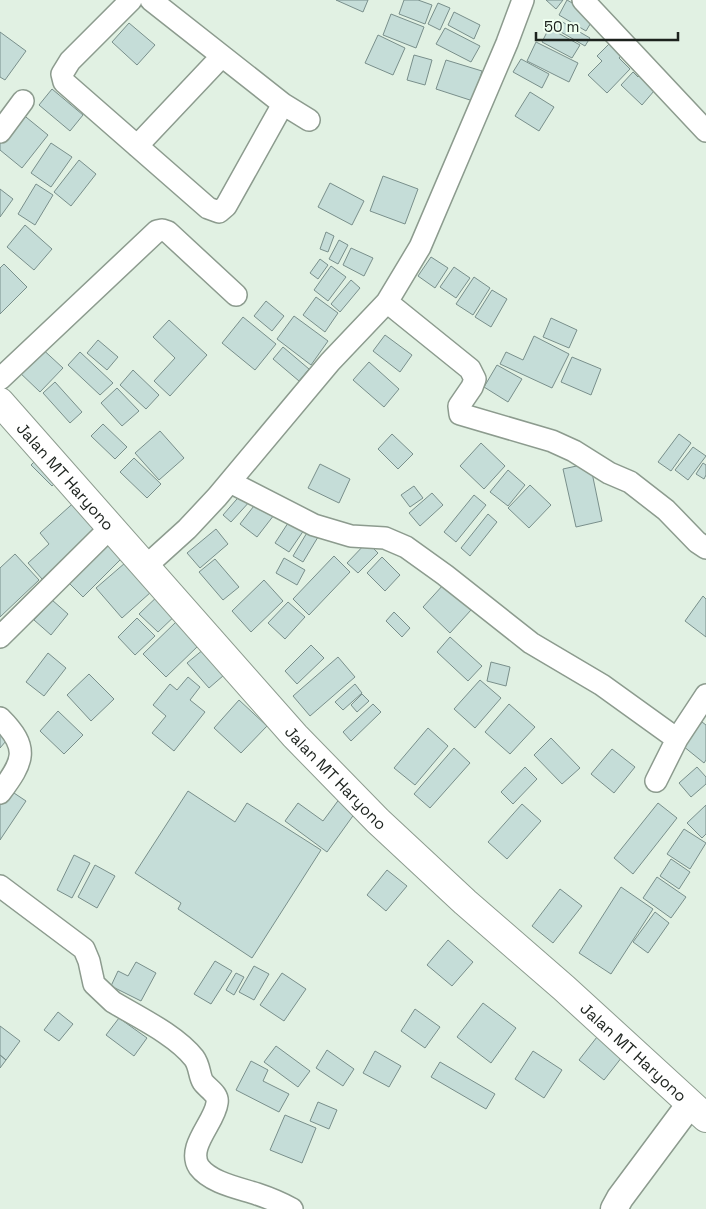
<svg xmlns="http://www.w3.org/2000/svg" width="706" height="1209" font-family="'Space Grotesk',sans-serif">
  <rect width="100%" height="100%" fill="#e1f1e3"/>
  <path fill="#c5ddd8" stroke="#798f8b" d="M336,0H368L363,12Z
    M404,0H418L432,5L425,24L399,14Z
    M546,0H563L556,9Z
    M567,0L595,16L586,31L559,15Z
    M438,3L450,8L440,30L428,24Z
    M454,12L480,25L474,39L448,25Z
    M391,14L424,27L416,48L383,35Z
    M559,20L590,38L585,46L554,28Z
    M129,23L155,45L137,65L112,42Z
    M445,28L480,46L471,62L436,44Z
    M549,28L580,45L572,58L542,42Z
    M0,32L26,51L5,80L0,77Z
    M378,35L405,48L393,75L365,63Z
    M615,38L626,50L619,58L630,69L607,93L588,75L602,61L597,56Z
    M536,42L578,63L569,82L527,61Z
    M414,55L432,60L425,85L407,80Z
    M521,59L549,74L542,88L513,72Z
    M446,60L482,71L473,101L436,89Z
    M644,70L660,84L642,105L621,85L633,72L638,77Z
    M52,89L83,115L70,131L39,105Z
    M530,92L554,107L539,131L515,116Z
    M21,113L48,135L22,168L0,150V141Z
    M51,143L72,157L51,187L31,173Z
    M79,160L96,174L71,206L54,192Z
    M383,176L418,189L405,224L370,211Z
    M330,183L364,201L352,225L318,207Z
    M36,184L53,195L35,225L18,214Z
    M0,189L13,199L0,217Z
    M25,225L52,249L34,270L7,247Z
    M326,232L334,236L328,252L320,249Z
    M339,240L348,245L338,264L329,259Z
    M351,248L373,258L364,276L343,265Z
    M431,257L448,268L435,288L418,276Z
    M320,259L328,265L318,279L310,273Z
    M4,264L27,287L0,314V268Z
    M331,266L346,277L328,301L314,290Z
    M454,267L470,278L456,298L440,287Z
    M474,277L490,288L473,315L456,304Z
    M351,280L360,288L340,312L331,304Z
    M492,290L507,299L491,327L475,317Z
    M316,297L338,313L325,332L303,315Z
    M266,301L284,316L272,331L254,316Z
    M294,316L328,341L311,365L277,339Z
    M243,317L276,344L255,370L222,343Z
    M551,318L577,330L569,348L543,337Z
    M169,320L207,355L170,396L154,381L175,358L153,337Z
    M385,335L412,355L400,372L373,351Z
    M534,336L569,354L552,388L500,364L506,352L523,360Z
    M98,340L118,357L107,370L87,353Z
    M38,345L63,368L40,392L16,369Z
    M283,347L309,369L299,381L273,359Z
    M80,352L113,383L100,395L68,365Z
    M572,357L601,369L591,395L561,382Z
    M369,362L399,389L384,407L353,380Z
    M497,365L522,379L508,402L484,387Z
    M133,370L159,395L146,409L120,385Z
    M55,382L82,412L70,423L43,393Z
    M117,388L139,411L122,426L101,403Z
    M103,424L127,447L115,459L91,436Z
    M160,431L184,458L159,480L135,453Z
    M392,434L413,454L398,469L378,449Z
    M679,434L691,443L671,471L658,462Z
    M481,443L505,466L484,489L460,466Z
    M693,447L706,456L688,480L675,470Z
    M38,458L59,479L52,486L31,465Z
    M134,458L161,484L147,498L120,472Z
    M590,463L602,521L576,527L563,469Z
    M703,463L706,465V475L704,479L696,474Z
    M320,464L350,479L339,503L308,488Z
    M508,470L525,485L508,506L490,492Z
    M530,485L551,505L529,528L508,508Z
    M414,486L423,498L410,507L401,495Z
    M243,492L251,500L231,522L223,515Z
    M432,493L443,505L420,526L409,513Z
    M474,495L486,505L456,542L444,532Z
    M79,498L104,527L42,579L28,563L49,544L40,533Z
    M257,502L274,515L257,537L240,524Z
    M488,514L497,522L470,556L461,548Z
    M290,520L304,530L289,552L275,543Z
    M216,529L228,544L200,568L187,553Z
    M308,531L318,537L303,562L293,556Z
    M109,533L128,552L83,597L64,578Z
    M367,542L378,553L358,573L347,563Z
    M15,554L39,580L0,617V568Z
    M334,556L350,572L309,615L293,599Z
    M382,557L400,575L385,591L367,573Z
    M284,558L305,570L297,585L276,573Z
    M215,559L239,587L223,600L199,572Z
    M125,563L151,592L122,618L96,588Z
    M264,580L283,601L251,632L232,611Z
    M444,584L471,610L450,633L423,607Z
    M162,592L181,610L158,632L139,614Z
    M703,596L706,599V637L685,621Z
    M52,600L68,614L51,635L34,620Z
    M288,602L305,617L285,639L268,623Z
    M394,612L410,628L402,637L386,621Z
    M137,618L155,636L135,655L118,637Z
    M177,621L199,645L166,677L143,654Z
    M450,637L482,666L468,681L437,652Z
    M210,644L231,669L209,688L187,663Z
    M311,645L324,658L297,684L285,671Z
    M48,653L66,668L44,696L26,682Z
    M338,657L355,677L310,716L293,696Z
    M491,662L510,667L506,686L487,681Z
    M89,674L114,699L91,721L67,695Z
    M188,677L200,687L190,700L205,712L174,751L152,733L166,716L153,705L170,684L177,690Z
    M480,680L501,698L475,728L454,709Z
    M355,684L362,693L343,710L335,702Z
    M362,694L369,701L357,712L351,705Z
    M239,700L267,726L241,753L214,728Z
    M373,704L381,712L351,741L343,732Z
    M509,704L535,727L510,754L485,732Z
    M58,711L83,735L64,754L40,731Z
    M702,722L706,725V760L704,763L683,746Z
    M0,723L12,734L0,748Z
    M428,728L448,746L415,785L394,768Z
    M551,738L580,768L562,784L534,755Z
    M454,748L470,763L430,808L414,794Z
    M612,749L635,767L614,793L591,774Z
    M525,767L537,779L513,804L501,792Z
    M697,767L706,777V784L691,797L679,783Z
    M8,789L26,801L0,840V801Z
    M188,791L235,822L247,803L321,850L252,958L178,909L181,903L135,873Z
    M343,794L360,806L327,852L285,821L298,803L323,821Z
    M658,803L677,818L633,874L614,858Z
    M522,804L541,821L507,859L488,842Z
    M706,805V834L702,838L687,823Z
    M684,829L706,843L690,869L667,854Z
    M74,855L90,863L72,898L57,890Z
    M671,859L690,872L679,889L660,876Z
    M95,865L115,876L97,908L78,897Z
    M387,870L407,886L386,911L367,895Z
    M657,877L686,897L671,918L643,898Z
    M621,887L653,909L611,974L579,953Z
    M560,889L582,906L553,943L532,926Z
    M655,912L669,923L648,953L633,942Z
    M448,940L473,962L452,986L427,965Z
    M215,961L232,971L211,1004L194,994Z
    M136,962L156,973L141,1001L111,986L118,971L128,976Z
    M254,966L269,974L254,1000L239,992Z
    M236,973L244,977L234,995L226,990Z
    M282,973L306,989L284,1021L260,1005Z
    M483,1003L516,1028L491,1063L457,1037Z
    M415,1009L440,1027L425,1048L401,1031Z
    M58,1012L73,1024L59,1041L44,1030Z
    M119,1018L147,1038L134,1056L106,1035Z
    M0,1026L20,1041L6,1060L0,1055Z
    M597,1037L622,1057L604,1080L579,1060Z
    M276,1046L310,1071L298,1087L264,1062Z
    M327,1050L354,1069L343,1086L316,1068Z
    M375,1051L401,1066L389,1087L363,1073Z
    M533,1051L562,1070L544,1098L515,1079Z
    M0,1055L6,1060L0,1068Z
    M251,1061L268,1070L263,1081L289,1094L279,1112L236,1090Z
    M440,1062L495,1094L486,1109L431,1077Z
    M318,1102L337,1110L329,1129L310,1121Z
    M285,1115L316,1128L302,1163L270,1150Z"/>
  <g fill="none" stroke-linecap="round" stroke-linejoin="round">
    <defs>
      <path id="minor" d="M131,0L70,61L62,74L64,82L208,208L219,212L226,206L283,104
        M151,0L283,104L309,120
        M583,0L706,131
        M0,132L23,101
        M137,146L222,56
        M387,302L470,369L475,379L472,387L459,406L460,414L552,441L574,451L609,473L630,482L666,510L697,542L706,548
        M0,379L157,231L162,230L168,232L236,295
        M230,482L314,525L351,536L385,538L406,547L445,575L531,643L602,685L677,739
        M145,567L187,529L217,497L330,362L387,302L420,247L507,43L523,0
        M0,637L111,527
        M0,718C30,748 24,761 0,793
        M656,781L677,739L706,695
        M0,886L84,949L89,961L94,984L113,1002C138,1017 176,1035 194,1058C200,1066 199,1076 203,1082C208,1089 219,1094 217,1103C215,1122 186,1147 199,1167C211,1183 239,1188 257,1194C269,1198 281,1203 292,1209"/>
      <path id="tertiary" d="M614,1209L620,1198L690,1104"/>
      <g id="secondary">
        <path id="s1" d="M0,402L295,736L378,821L465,902L564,988L706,1118"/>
      </g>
    </defs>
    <use href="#minor" stroke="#8c9b8e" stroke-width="24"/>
    <use href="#tertiary" stroke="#8c9b8e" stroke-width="29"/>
    <use href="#secondary" stroke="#8c9b8e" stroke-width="30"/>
    <use href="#minor" stroke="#fff" stroke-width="21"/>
    <use href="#tertiary" stroke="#fff" stroke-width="26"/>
    <use href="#secondary" stroke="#fff" stroke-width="28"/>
  </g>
  <g text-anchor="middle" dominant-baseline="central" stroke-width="4" stroke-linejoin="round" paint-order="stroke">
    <g font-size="16" fill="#1c221d" stroke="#eefff0">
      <text stroke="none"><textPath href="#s1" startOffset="99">Jalan MT Haryono</textPath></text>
      <text stroke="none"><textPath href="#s1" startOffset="504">Jalan MT Haryono</textPath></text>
      <text stroke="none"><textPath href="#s1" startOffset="909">Jalan MT Haryono</textPath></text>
    </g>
  </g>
  <path d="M536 32v8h142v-8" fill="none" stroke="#1c221d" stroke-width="2.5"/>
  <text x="544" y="32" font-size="15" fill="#1c221d" stroke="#eefff0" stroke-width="4" paint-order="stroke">50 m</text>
</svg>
